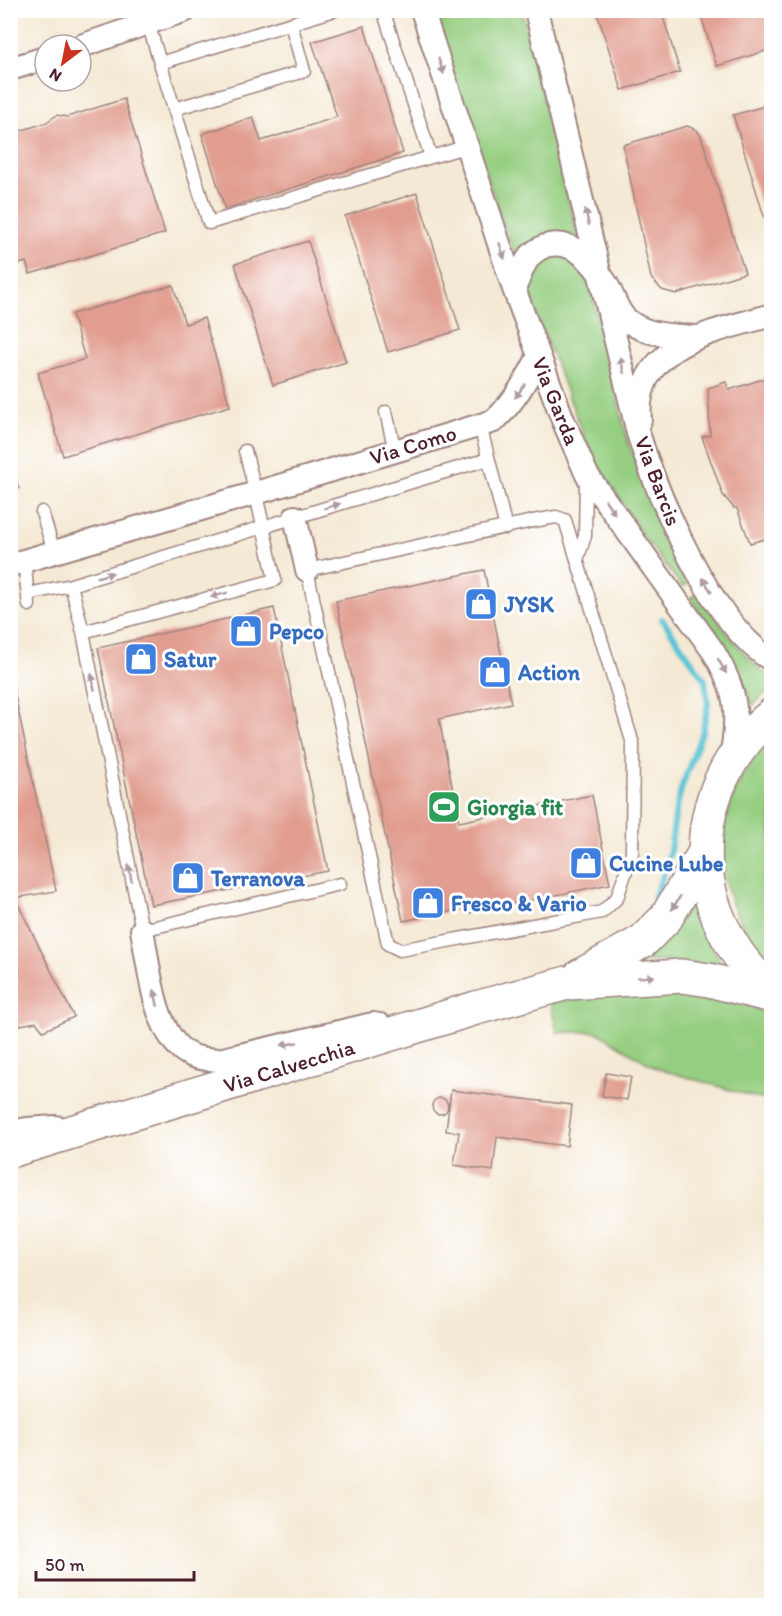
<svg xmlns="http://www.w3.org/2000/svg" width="782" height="1616" font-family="Itim,sans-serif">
  <rect width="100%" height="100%" fill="#fff"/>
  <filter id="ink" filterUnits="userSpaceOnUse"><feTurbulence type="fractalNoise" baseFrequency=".0167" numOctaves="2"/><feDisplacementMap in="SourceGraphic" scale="12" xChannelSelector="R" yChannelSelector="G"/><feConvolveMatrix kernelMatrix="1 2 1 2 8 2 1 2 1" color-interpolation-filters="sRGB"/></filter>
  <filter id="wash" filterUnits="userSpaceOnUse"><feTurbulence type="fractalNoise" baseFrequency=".008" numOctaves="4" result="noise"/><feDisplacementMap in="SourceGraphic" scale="24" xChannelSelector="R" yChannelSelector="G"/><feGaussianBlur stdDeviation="1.35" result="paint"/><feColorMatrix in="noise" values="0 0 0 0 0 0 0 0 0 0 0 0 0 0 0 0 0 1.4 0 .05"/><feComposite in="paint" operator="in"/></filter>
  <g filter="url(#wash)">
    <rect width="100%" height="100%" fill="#f4e9d4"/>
    <path fill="#97cf82" stroke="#707756" stroke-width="1.5" d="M436,11H522L628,442L658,523L689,583L682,587L644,537L591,454L528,293L459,96Z
      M698,593C720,623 741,656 771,678V688L753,705L735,665L720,640L690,598Z
      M771,737V963C704,896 709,804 771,737Z
      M693,902L703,931L724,968L682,962L641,961L657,948Z
      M686,986L771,1014V1102L656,1068L597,1032H557L550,1003L596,994Z"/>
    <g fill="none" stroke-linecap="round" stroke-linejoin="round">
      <path stroke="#59c3d5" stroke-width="6" d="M654,897L664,874L670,851L676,810L682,786L703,730L708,705L705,680L662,619"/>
    </g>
    <g id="blocks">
      <path fill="#e19d8f" d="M596,10H661L680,72L622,90Z
        M699,10H772V49L717,66Z
        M364,26L403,153L225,209L202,134L253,117L261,141L337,117L312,42Z
        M124,99L165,233L30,274L26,262L12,266L10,134L45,123L57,115L67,117Z
        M772,104V239H771L733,115Z
        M687,126L697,130L701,136L745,273L676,294L662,290L651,278L623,145Z
        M417,193L460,330L388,352L345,216Z
        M308,241L346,362L273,385L235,264Z
        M173,285L185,324L204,318L230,406L63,456L38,373L85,359L72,314Z
        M772,376V537L750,543L737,508H734L723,495L702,437L710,435L708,388L726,382L729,390Z
        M10,464L19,489L10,491Z
        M484,570L511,703L439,719L459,822L592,795L610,884L469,913L468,908L403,921L336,601Z
        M274,608L328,871L151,905L98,648Z
        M10,671L56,891L15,898L74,1017L43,1031L36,1022L10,1027Z
        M606,1073L631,1077L627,1100L602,1096Z
        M451,1090L572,1105L567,1146L497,1137L493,1171L454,1165L459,1132L446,1131Z
        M432 1106a8 8 0 1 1 16 0a8 8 0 1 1-16 0Z"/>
    </g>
  </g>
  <g filter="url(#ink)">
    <use href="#blocks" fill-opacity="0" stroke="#9f8480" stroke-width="1.5"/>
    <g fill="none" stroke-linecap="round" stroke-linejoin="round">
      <defs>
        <path id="service" d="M383,10L431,157
          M148,23L209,223L468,146
          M160,63L335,10
          M174,109L304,71L291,24
          M386,412L395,451
          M480,425L506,528
          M42,512L54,552
          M556,517L565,520L633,744L632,853L617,898L602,912L400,950L388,944L307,570L533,521Z
          M24,560L29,605
          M577,560L585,536L586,479
          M71,585L83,632L142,930L340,884
          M28,594L71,585L488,459
          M83,632L275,580C265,537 257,494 245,451"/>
        <path id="minor" d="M422,10L514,289L563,420L587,475L713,651C738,692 739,713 731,759
          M536,10L638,433C658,497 712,626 772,660
          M81,46L186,10
          M10,69L45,58
          M514,289C519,279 523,264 530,256C534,252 540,248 545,246C573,238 592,261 606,283C613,294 616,310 626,319C645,336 671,335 695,337
          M640,420C633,343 717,331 772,315
          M295,517L307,570
          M10,565L256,493L494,421C514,402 526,381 539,356
          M142,930C149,965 153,1023 180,1048C190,1058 205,1059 219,1060L373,1024L380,1025
          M10,1132L27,1129L56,1127"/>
        <path id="secondary" d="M772,715C682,789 684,916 772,991
          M580,976L643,941L666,918L705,852
          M10,1151L476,1008L567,983L682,976L709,980L772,996"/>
      </defs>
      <use href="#service" stroke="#9f8480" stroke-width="15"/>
      <use href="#minor" stroke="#9f8480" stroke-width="26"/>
      <use href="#secondary" stroke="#9f8480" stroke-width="36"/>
      <use href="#service" stroke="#fff" stroke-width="12"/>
      <use href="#minor" stroke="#fff" stroke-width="22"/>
      <use href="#secondary" stroke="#fff" stroke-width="33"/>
    </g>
    <defs><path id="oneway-solid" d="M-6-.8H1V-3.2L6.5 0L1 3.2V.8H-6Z" transform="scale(1.5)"/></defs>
    <g fill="#ae9aa0">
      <use href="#oneway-solid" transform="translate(441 66) rotate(71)"/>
      <use href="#oneway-solid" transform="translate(587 217) rotate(-103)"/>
      <use href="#oneway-solid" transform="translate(502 251) rotate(72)"/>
      <use href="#oneway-solid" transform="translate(622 365) rotate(-103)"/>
      <use href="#oneway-solid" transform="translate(520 391) rotate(125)"/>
      <use href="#oneway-solid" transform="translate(332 506) rotate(-17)"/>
      <use href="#oneway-solid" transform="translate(610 507) rotate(56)"/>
      <use href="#oneway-solid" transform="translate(105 575) rotate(-17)"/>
      <use href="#oneway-solid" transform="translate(707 585) rotate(-123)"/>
      <use href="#oneway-solid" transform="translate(219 595) rotate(165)"/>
      <use href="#oneway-solid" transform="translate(722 666) rotate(60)"/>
      <use href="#oneway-solid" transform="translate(93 682) rotate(-101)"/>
      <use href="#oneway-solid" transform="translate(130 873) rotate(-101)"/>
      <use href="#oneway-solid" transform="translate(676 903) rotate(123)"/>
      <use href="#oneway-solid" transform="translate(646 977) rotate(-4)"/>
      <use href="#oneway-solid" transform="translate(156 998) rotate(-102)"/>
      <use href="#oneway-solid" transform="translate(289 1044) rotate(169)"/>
    </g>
  </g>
  <defs>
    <symbol id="shop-square" viewBox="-11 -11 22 22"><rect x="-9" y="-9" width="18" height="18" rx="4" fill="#3f7fe0" stroke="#fff"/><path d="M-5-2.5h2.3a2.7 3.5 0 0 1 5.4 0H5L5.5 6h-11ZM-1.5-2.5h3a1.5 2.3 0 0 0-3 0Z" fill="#fff"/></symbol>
    <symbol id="stadium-square" viewBox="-11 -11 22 22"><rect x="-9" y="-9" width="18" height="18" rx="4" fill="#2e9e5b" stroke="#fff"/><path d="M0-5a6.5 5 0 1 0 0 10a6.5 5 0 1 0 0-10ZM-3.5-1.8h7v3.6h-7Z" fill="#fff"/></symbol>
  </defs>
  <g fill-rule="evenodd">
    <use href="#shop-square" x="462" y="585" width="38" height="38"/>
    <use href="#shop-square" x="227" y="612" width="38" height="38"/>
    <use href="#shop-square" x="122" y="640" width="38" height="38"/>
    <use href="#shop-square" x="476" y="653" width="38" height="38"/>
    <use href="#stadium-square" x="425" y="788" width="38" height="38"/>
    <use href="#shop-square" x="567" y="844" width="38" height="38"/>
    <use href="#shop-square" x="169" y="859" width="38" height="38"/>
    <use href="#shop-square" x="409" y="884" width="38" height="38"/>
  </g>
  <g text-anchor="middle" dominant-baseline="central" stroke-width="6" stroke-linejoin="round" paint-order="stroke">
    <g font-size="22" fill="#4a1f2b" stroke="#fff">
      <text transform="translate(556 401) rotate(68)">Via Garda</text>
      <text transform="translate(413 445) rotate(-17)">Via Como</text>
      <text transform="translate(658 481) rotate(69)">Via Barcis</text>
      <text transform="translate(289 1066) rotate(-17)">Via Calvecchia</text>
    </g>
    <g font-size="22" font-weight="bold" fill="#366cbe" stroke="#fff" text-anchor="start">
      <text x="504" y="604">JYSK</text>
      <text x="269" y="631">Pepco</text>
      <text x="164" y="659">Satur</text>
      <text x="518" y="672">Action</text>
      <text x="609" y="863">Cucine Lube</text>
      <text x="211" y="878">Terranova</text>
      <text x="451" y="903">Fresco &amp; Vario</text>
    </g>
    <g font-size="22" font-weight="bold" fill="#27864d" stroke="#fff" text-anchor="start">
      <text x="467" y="807">Giorgia fit</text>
    </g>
  </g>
  <rect width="782" height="1616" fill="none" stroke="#fff" stroke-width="36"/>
  <g transform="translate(63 63) rotate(212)"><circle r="28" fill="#ffffff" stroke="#b7a5aa" stroke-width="1.5"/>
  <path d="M0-4.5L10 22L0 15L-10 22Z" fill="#c8321e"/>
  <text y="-9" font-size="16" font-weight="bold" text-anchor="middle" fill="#4a1f2b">N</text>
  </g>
  <path d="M36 1571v9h158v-9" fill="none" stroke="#4a1f2b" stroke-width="3"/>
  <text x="45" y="1571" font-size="18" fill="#4a1f2b" stroke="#ffffff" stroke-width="4.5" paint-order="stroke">50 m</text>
</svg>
